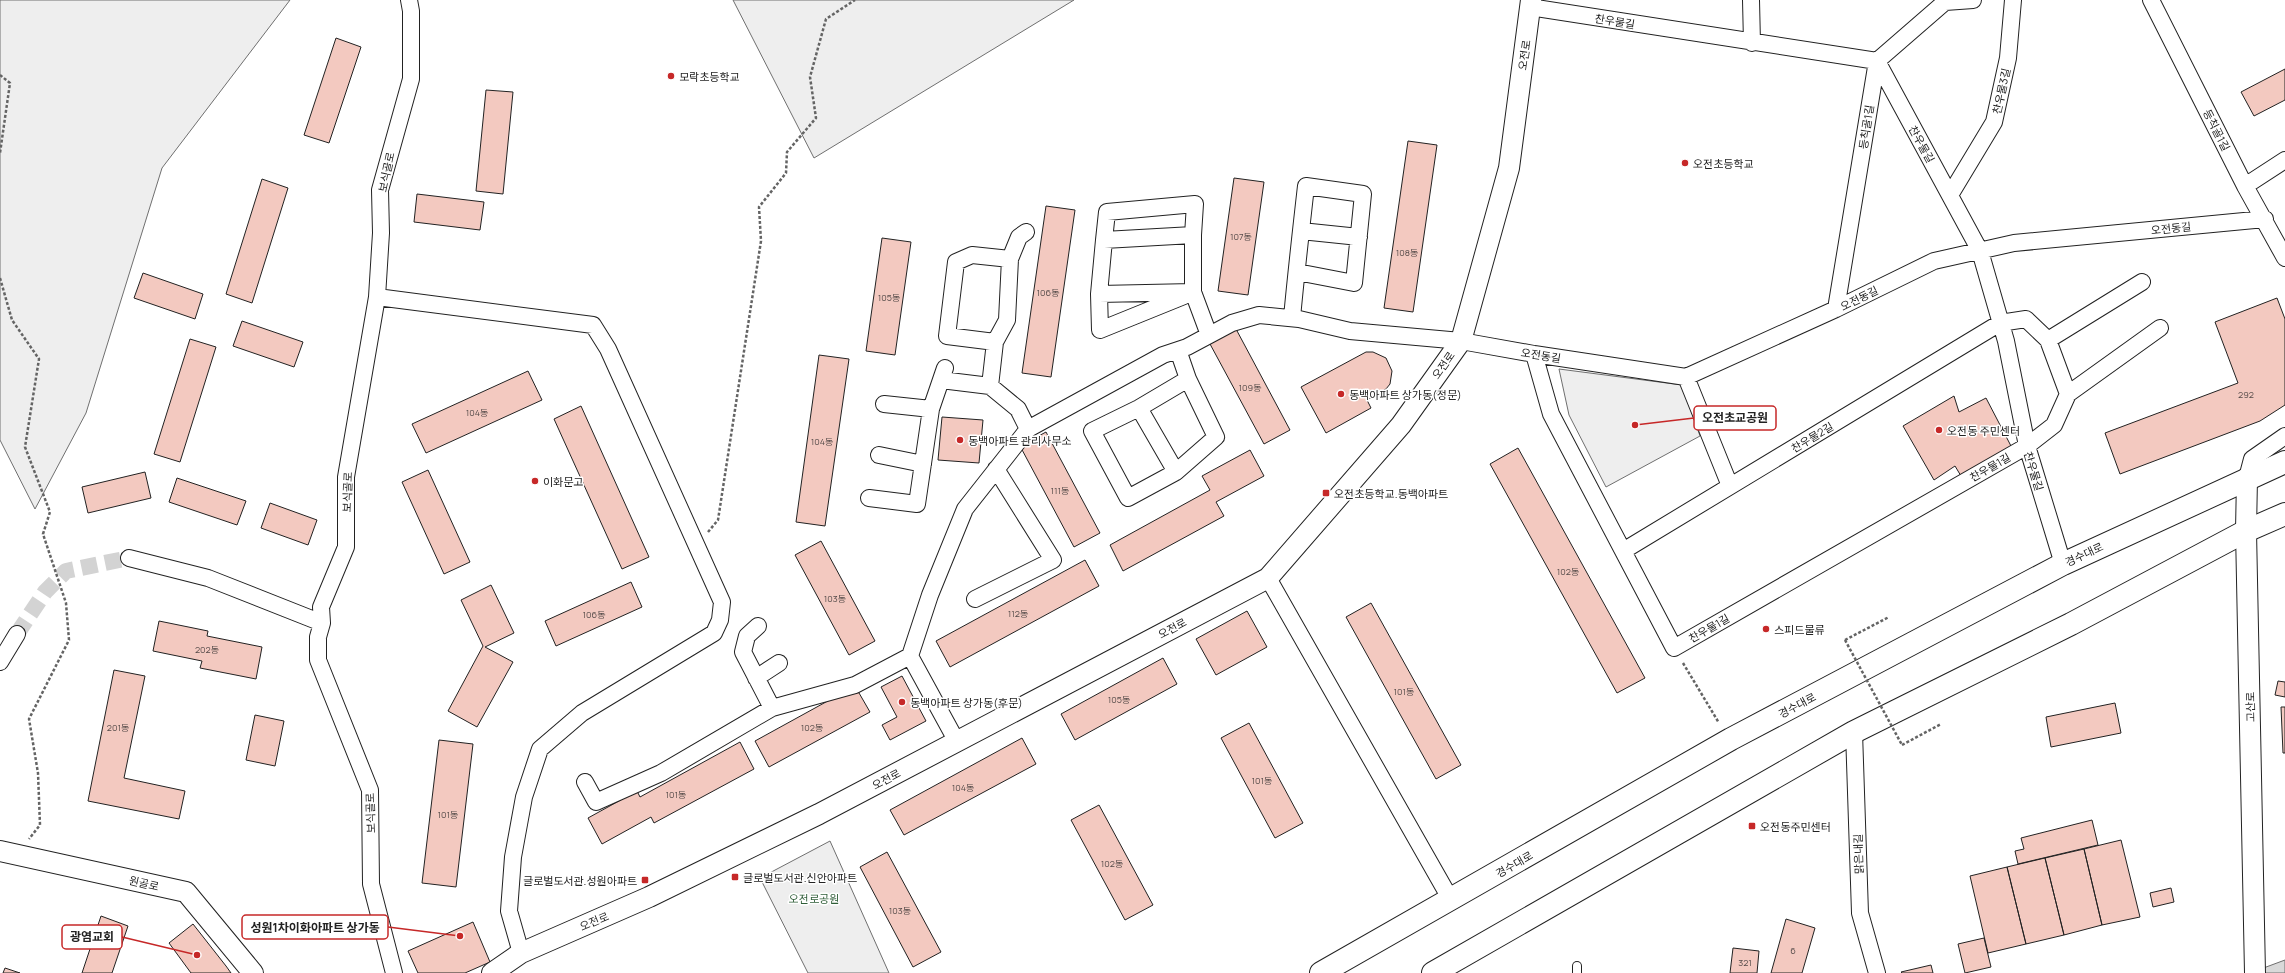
<svg xmlns="http://www.w3.org/2000/svg" width="2285" height="973" font-family="Manrope,'Noto Sans KR',sans-serif">
  <rect width="100%" height="100%" fill="#fff"/>
  <path fill="#eee" stroke="#6f6f6f" d="M0,0H290L162,168L86,413L35,509L0,440Z
    M733,0H1074L814,158Z
    M1559,369L1682,385L1700,436L1606,487L1569,415Z
    M830,841L889,973H808L760,878Z"/>
  <path fill="#d9d9d9" stroke="#6f6f6f" d="M2285,960V973H2250Z"/>
  <path fill="#f3c9c0" stroke="#222" d="M336,38L361,47L329,143L304,135Z
    M2285,69V100L2254,116L2241,92Z
    M486,90L513,92L503,194L476,191Z
    M1408,141L1437,145L1413,312L1384,308Z
    M1234,178L1264,182L1248,295L1218,291Z
    M262,179L288,188L252,303L226,294Z
    M417,194L484,202L480,230L414,222Z
    M1046,206L1075,210L1051,377L1022,373Z
    M882,238L911,242L895,355L866,351Z
    M143,273L203,294L195,319L134,298Z
    M2277,298L2285,319V405L2260,421L2120,474L2105,433L2238,383L2215,322Z
    M242,321L303,342L294,367L233,346Z
    M1236,329L1290,430L1264,444L1210,344Z
    M190,339L216,347L180,462L154,454Z
    M1366,352H1373L1386,358L1392,371L1390,384L1386,389L1367,400L1371,408L1326,433L1301,387Z
    M819,355L849,359L825,526L796,522Z
    M528,371L542,400L426,453L412,424Z
    M1954,396L1959,412L1986,398L2011,446L1961,476L1955,466L1934,480L1903,426Z
    M581,406L649,557L622,569L554,419Z
    M942,417L983,420L979,463L938,460Z
    M1046,432L1100,533L1074,547L1020,446Z
    M1518,448L1645,678L1617,693L1490,464Z
    M1250,450L1264,476L1216,502L1224,516L1123,571L1110,545L1210,490L1202,476Z
    M428,470L470,562L444,574L402,482Z
    M145,472L151,498L88,513L82,487Z
    M177,478L246,501L237,525L169,502Z
    M270,503L317,520L308,545L261,528Z
    M821,541L875,641L849,655L795,555Z
    M1085,560L1099,586L950,667L936,641Z
    M631,582L642,607L556,646L545,621Z
    M491,585L514,633L485,647L513,662L477,727L448,711L483,646L461,600Z
    M1371,603L1461,765L1436,779L1346,617Z
    M1247,611L1267,647L1216,675L1196,639Z
    M159,621L208,631L207,636L262,647L256,679L200,668L202,661L153,651Z
    M1163,658L1177,684L1075,740L1061,714Z
    M114,670L145,676L124,778L185,791L179,819L88,801Z
    M902,676L926,721L890,740L882,725L897,717L881,687Z
    M2278,681L2285,682V697L2275,695Z
    M855,686L870,712L769,767L755,741Z
    M2115,703L2121,733L2051,747L2046,717Z
    M2281,707H2285V753H2283Z
    M255,715L284,721L275,766L246,760Z
    M1249,723L1303,823L1275,838L1221,738Z
    M1022,738L1036,764L904,835L890,810Z
    M439,740L473,744L456,887L422,883Z
    M740,742L754,769L654,823L651,817L602,844L588,818L637,791L640,797Z
    M1099,805L1153,905L1125,920L1071,820Z
    M2092,820L2098,845L2018,864L2015,851L2024,849L2021,838Z
    M2121,840L2140,917L2102,925L2084,849Z
    M2084,849L2102,925L2064,935L2045,858Z
    M887,852L941,952L913,967L860,867Z
    M2045,858L2064,935L2026,944L2007,867Z
    M2007,867L2026,944L1988,953L1970,876Z
    M2171,888L2174,902L2153,907L2150,893Z
    M101,916L128,926L112,973H82Z
    M1786,919L1815,928L1802,973H1771Z
    M473,922L490,962L465,973H418L408,951Z
    M193,924L226,966L231,973H191L169,943Z
    M1984,938L1991,967L1965,973L1958,944Z
    M1733,948L1759,951L1757,973H1730Z
    M1931,965L1933,973H1902L1901,972Z
    M5,968L20,973H3Z"/>
  <g fill="none" stroke-linecap="round" stroke-linejoin="round">
    <path stroke="#d3d3d3" stroke-width="16" stroke-dasharray="16 8" stroke-linecap="butt" d="M17,634L45,592L66,571L129,558"/>
    <defs>
      <path id="service" d="M1577,973V966"/>
      <path id="minor" d="M1751,0L1752,43
        M2151,0L2245,186L2285,258
        M1530,7L1877,61L1980,251L2006,341L2027,446L2063,564
        M2245,186L2285,160
        M1950,195L1994,122L2008,58L2013,0
        M1301,231L1359,237
        M1104,240L1107,212L1195,204L1193,235
        M1010,259L1019,237L1026,232
        M1193,292L1099,294L1104,240L1193,235V292L1209,335
        M1099,294L1100,330L1184,296
        M377,297L593,325L608,349L722,602L720,620L714,633L582,713L540,749L524,797L513,857L509,911L521,953
        M1836,309L1877,61L1945,2L1973,0
        M1292,318C1296,274 1301,230 1306,186L1363,194L1354,283L1297,272
        M2048,340L2142,282
        M995,342L947,336L956,262L972,255L1010,259L1007,320L995,342L990,386L1018,409L1028,429
        M1178,350L1188,379L1216,437L1176,472L1128,498L1092,431L1139,408L1188,379
        M1534,354L1551,414L1674,648L2027,446L2054,425L2068,394L2048,340L2026,319L2000,323L1623,551
        M1686,377L1730,486
        M941,380L990,386
        M2068,394L2160,328
        M884,404L931,409
        M1139,408L1176,472
        M879,455L923,464
        M2247,478L2252,459L2285,436
        M869,498L917,504L931,409L945,368
        M129,558L208,578L322,623
        M1268,578L1451,900
        M975,599L1053,560L996,469
        M758,626L747,636L743,652L772,708
        M910,656L957,742
        M0,662L17,634
        M756,678L779,663
        M1854,732L1860,913L1877,973
        M585,782L596,802L661,773L772,708L855,685L910,656L930,595L965,509L1028,429L1163,355L1187,347L1232,323L1259,315L1299,319L1350,331L1461,341L1534,354L1686,377L1836,309L1934,261L2014,243L2265,219
        M394,973L371,884L370,790L318,660V637L322,623L321,607L346,547V477L377,297L381,233L380,190L411,79V11L409,0"/>
      <path id="tertiary" d="M2247,478L2246,531L2255,973
        M0,851L186,892L253,973
        M492,973L521,953L649,897L819,814L1268,578L1401,425L1461,341L1509,168L1531,0"/>
      <path id="primary" d="M1321,973L1731,739L2063,564L2285,462
        M1433,973L1854,732L2071,624L2246,531L2285,514"/>
    </defs>
    <use href="#service" stroke="#222" stroke-width="10"/>
    <use href="#minor" stroke="#222" stroke-width="18"/>
    <use href="#tertiary" stroke="#222" stroke-width="22"/>
    <use href="#primary" stroke="#222" stroke-width="24"/>
    <path stroke="#646464" stroke-width="2.5" stroke-dasharray="3 2" stroke-linecap="butt" d="M0,75L10,83L0,153
      M0,278L12,320L39,359L25,447L50,512L43,534L66,603L69,640L29,719L38,773L40,825L29,839
      M708,532L718,520L761,241L759,207L786,173L787,152L816,118L810,77L826,19L855,0
      M1845,640L1889,617
      M1683,663L1719,723
      M1902,745L1941,724"/>
    <use href="#service" stroke="#fff" stroke-width="8"/>
    <use href="#minor" stroke="#fff" stroke-width="16"/>
    <use href="#tertiary" stroke="#fff" stroke-width="20"/>
    <use href="#primary" stroke="#fff" stroke-width="22"/>
    <path stroke="#646464" stroke-width="2.5" stroke-dasharray="3 2" stroke-linecap="butt" d="M1845,640L1902,745"/>
  </g>
  <g fill="#c62828" stroke="#fff" stroke-width="1.5">
    <circle cx="671" cy="76" r="4"/>
    <circle cx="1685" cy="163" r="4"/>
    <circle cx="1341" cy="394" r="4"/>
    <circle cx="1939" cy="430" r="4"/>
    <circle cx="960" cy="440" r="4"/>
    <circle cx="535" cy="481" r="4"/>
    <rect x="1322" y="489" width="8" height="8" rx="2"/>
    <circle cx="1766" cy="629" r="4"/>
    <circle cx="902" cy="702" r="4"/>
    <rect x="1748" y="822" width="8" height="8" rx="2"/>
    <rect x="731" y="873" width="8" height="8" rx="2"/>
    <rect x="641" y="876" width="8" height="8" rx="2"/>
  </g>
  <g text-anchor="middle" dominant-baseline="central" stroke-width="3" stroke-linejoin="round" paint-order="stroke">
    <g font-size="9" fill="#564c4a">
      <text x="1241" y="236">107동</text>
      <text x="1407" y="252">108동</text>
      <text x="1048" y="292">106동</text>
      <text x="889" y="297">105동</text>
      <text x="1250" y="387">109동</text>
      <text x="2246" y="394">292</text>
      <text x="477" y="412">104동</text>
      <text x="822" y="441">104동</text>
      <text x="1060" y="490">111동</text>
      <text x="1568" y="571">102동</text>
      <text x="835" y="598">103동</text>
      <text x="1018" y="613">112동</text>
      <text x="594" y="614">106동</text>
      <text x="207" y="649">202동</text>
      <text x="1404" y="691">101동</text>
      <text x="1119" y="699">105동</text>
      <text x="118" y="727">201동</text>
      <text x="812" y="727">102동</text>
      <text x="1262" y="780">101동</text>
      <text x="963" y="787">104동</text>
      <text x="676" y="794">101동</text>
      <text x="448" y="814">101동</text>
      <text x="1112" y="863">102동</text>
      <text x="900" y="910">103동</text>
      <text x="1793" y="950">6</text>
      <text x="1745" y="962">321</text>
    </g>
    <g font-size="11" fill="#222" stroke="#fff">
      <text transform="translate(1615 21) rotate(9)">찬우물길</text>
      <text transform="translate(1524 55) rotate(-82)">오전로</text>
      <text transform="translate(2001 91) rotate(-78)">찬우물3길</text>
      <text transform="translate(1866 127) rotate(-81)">등칙골1길</text>
      <text transform="translate(2217 130) rotate(63)">등칙골1길</text>
      <text transform="translate(1922 144) rotate(61)">찬우물길</text>
      <text transform="translate(386 172) rotate(-78)">보식골로</text>
      <text transform="translate(2171 228) rotate(-6)">오전동길</text>
      <text transform="translate(1859 298) rotate(-26)">오전동길</text>
      <text transform="translate(1541 355) rotate(9)">오전동길</text>
      <text transform="translate(1443 365) rotate(-55)">오전로</text>
      <text transform="translate(1812 437) rotate(-31)">찬우물2길</text>
      <text transform="translate(1990 467) rotate(-30)">찬우물1길</text>
      <text transform="translate(2034 471) rotate(73)">찬우물길</text>
      <text transform="translate(347 492) rotate(-88)">보식골로</text>
      <text transform="translate(2084 554) rotate(-25)">경수대로</text>
      <text transform="translate(1172 628) rotate(-28)">오전로</text>
      <text transform="translate(1709 628) rotate(-30)">찬우물1길</text>
      <text transform="translate(1797 705) rotate(-28)">경수대로</text>
      <text transform="translate(2250 707) rotate(-91)">고산로</text>
      <text transform="translate(886 779) rotate(-28)">오전로</text>
      <text transform="translate(370 813) rotate(-92)">보식골로</text>
      <text transform="translate(1858 854) rotate(-92)">맑은내길</text>
      <text transform="translate(1514 864) rotate(-30)">경수대로</text>
      <text transform="translate(144 883) rotate(13)">원골로</text>
      <text transform="translate(594 921) rotate(-23)">오전로</text>
    </g>
    <g font-size="11" fill="#222" stroke="#fff" text-anchor="start">
      <text x="679" y="76">모락초등학교</text>
      <text x="1693" y="163">오전초등학교</text>
      <text x="1349" y="394">동백아파트 상가동(정문)</text>
      <text x="1947" y="430">오전동 주민센터</text>
      <text x="968" y="440">동백아파트 관리사무소</text>
      <text x="543" y="481">이화문고</text>
      <text x="1334" y="493">오전초등학교.동백아파트</text>
      <text x="1774" y="629">스피드물류</text>
      <text x="910" y="702">동백아파트 상가동(후문)</text>
      <text x="1760" y="826">오전동주민센터</text>
      <text x="743" y="877">글로벌도서관.신안아파트</text>
      <text x="637" y="880" text-anchor="end">글로벌도서관.성원아파트</text>
    </g>
    <g font-size="11" fill="#2f5e38" stroke="#fff">
      <text x="814" y="898">오전로공원</text>
    </g>
  </g>
  <path fill="none" stroke="#c62828" stroke-width="1.5" d="M1635 425L1694 418M460 936L388 927M197 955L122 937"/>
  <g fill="#c62828" stroke="#fff" stroke-width="1.5">
    <circle cx="1635" cy="425" r="4"/>
    <circle cx="460" cy="936" r="4"/>
    <circle cx="197" cy="955" r="4"/>
  </g>
  <g fill="#fff" stroke="#c62828" stroke-width="1.5">
    <rect x="1694" y="406" width="82" height="24" rx="4"/>
    <rect x="242" y="915" width="146" height="24" rx="4"/>
    <rect x="62" y="925" width="60" height="24" rx="4"/>
  </g>
  <g font-size="12" text-anchor="middle" font-weight="bold" fill="#222">
    <text x="1735" y="422">오전초교공원</text>
    <text x="315" y="932">성원1차이화아파트 상가동</text>
    <text x="92" y="941">광염교회</text>
  </g>
</svg>
